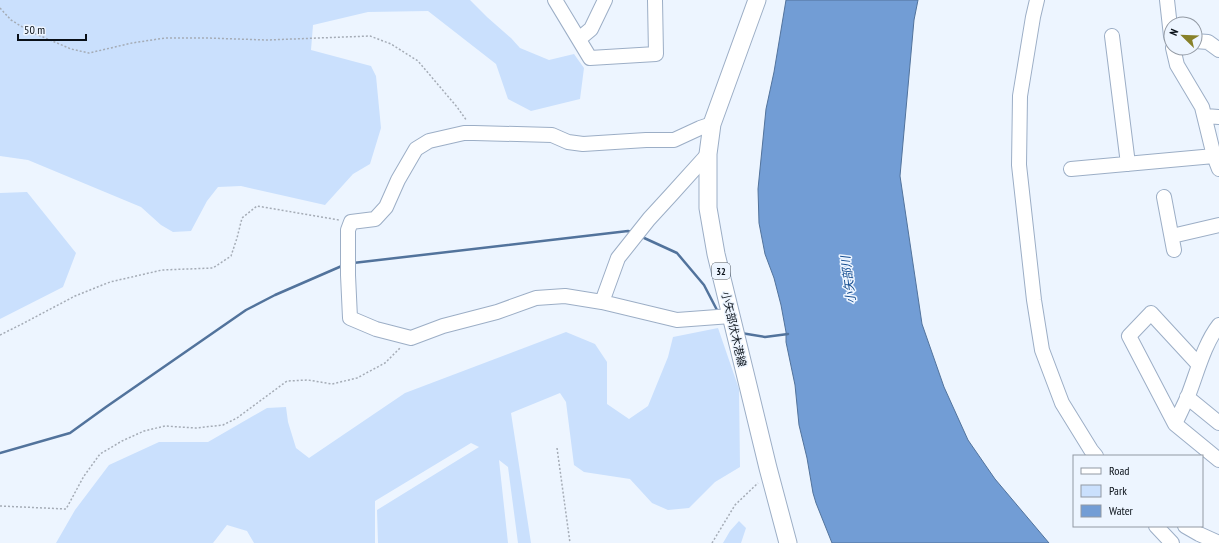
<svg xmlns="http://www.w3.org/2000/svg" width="1219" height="543" font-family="'PT Sans Narrow','Noto Sans JP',sans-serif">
  <rect width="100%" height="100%" fill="#edf5ff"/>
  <path fill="#cae0fd" d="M0,0H470L487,17L511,38L520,48L549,60L574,54L584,68L580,99L531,111L508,99L496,64L428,11L368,12L313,25L311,50L371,66L376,76L381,128L370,164L353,174L325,205L241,186L218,187L207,201L191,231L173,232L161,225L141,207L28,160L0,156Z
    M27,192L76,253L63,287L0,319V193Z
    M718,328L739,389L740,467L715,482L689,508L668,510L652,503L630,479L584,472L574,465L566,402L560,393L511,413L531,543H518L508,467L499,460L508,543H378L377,510L479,447L471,443L375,501V543H254L247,531L227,525L213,543H56L75,510L109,465L159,442H208L267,408L286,407L288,422L296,448L309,458L405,393L566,332L595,344L607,362V404L629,419L648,406L668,357L673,337Z
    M739,521L746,528L741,543H723L730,531Z"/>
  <path fill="#729dd5" stroke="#52739c" d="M786,0H918L914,20L900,176L922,324L944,387L968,440L995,479L1049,543H832L816,503L813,493L807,458L799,425L795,385L786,342V332L781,305L774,278L765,254L759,223L758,189L766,109L774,72Z"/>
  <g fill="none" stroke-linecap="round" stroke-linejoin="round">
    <path stroke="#52739c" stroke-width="2.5" d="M642,237L677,253L704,285L718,312
      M353,263L628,231L632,232
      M741,333L765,337L788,334
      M0,453L70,433L106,407L246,310L275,295L344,265"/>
    <defs>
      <path id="minor" d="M555,0L590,58L656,54L655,0
        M1037,0L1033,17L1020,96L1019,165L1034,300L1042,350L1062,403L1091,450L1096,456
        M1167,0L1171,36
        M1112,36L1128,164
        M579,39L591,29L605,0
        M1195,41L1208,42L1219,50
        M1173,48L1177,65L1202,107L1214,156L1219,169
        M1205,116L1219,117
        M712,124L700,128L674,140H646L583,144L568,142L552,135L474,133H464L429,141L416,149L398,180L386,207L375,219L351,222L348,230V275L350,318L376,329L411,338L443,326L497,312L536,298L565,296L602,302L677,320L731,316
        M1071,169L1214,156
        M1164,197L1174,250
        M1172,236L1219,225
        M602,302L618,258L649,219L671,195L708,154
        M1199,365L1151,313L1129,336L1175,424L1219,460
        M1187,397L1219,423
        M1175,424C1179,415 1184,405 1188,396C1197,373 1204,344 1219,325
        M1156,526L1172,543
        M1185,526L1199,534L1219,543"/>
      <path id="major" d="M757,0L712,124L708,154V208L716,254L745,373L768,468L788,543"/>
    </defs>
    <use href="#minor" stroke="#9caec6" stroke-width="16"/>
    <use href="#major" stroke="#9caec6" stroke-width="19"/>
    <path stroke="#a5acb6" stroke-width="1.5" stroke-dasharray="2 2" stroke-linecap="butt" d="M0,8L11,20L29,31L71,49L89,53L132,43L165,38H207L267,40L370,36L391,44L418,61L457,107L467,121
      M0,335L22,324L75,296L110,282L162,270L213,268L231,256L237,238L242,218L257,206L339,220
      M557,448L570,543
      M0,506L66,509L84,476L100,454L122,441L144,431L165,426L196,428L223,425L237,418L287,381L308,380L332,384L357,378L385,363L401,347
      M712,543L735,505L758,483"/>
    <use href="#minor" stroke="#fff" stroke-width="14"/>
    <use href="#major" stroke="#fff" stroke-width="17"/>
  </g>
  <g text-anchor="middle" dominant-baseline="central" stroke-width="3" stroke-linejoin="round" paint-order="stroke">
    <rect fill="#edf5ff" stroke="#4d555d" stroke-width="1" x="712" y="263" width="18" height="16" rx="3"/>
    <g font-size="10" font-weight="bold" fill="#091018">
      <text x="721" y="271">32</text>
    </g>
    <g font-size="11" fill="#091018" stroke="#edf5ff">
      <text transform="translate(734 329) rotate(77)">小矢部伏木港線</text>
    </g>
    <g font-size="12" font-style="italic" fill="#134c90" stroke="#edf5ff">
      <text transform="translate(848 280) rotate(-97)">小矢部川</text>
    </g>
  </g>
  <rect x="1073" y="455" width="130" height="72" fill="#edf5ff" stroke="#9299a3"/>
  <rect x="1081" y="468" width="20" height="6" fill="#ffffff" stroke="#9299a3"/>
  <text x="1109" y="475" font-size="12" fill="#091018">Road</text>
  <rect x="1081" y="485" width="20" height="12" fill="#cae0fd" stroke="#9299a3"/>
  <text x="1109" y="495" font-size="12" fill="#091018">Park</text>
  <rect x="1081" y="505" width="20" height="12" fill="#729dd5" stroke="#9299a3"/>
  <text x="1109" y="515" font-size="12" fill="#091018">Water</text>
  <g transform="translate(1183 36) rotate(293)"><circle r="19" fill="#edf5ff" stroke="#9299a3"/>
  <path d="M0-3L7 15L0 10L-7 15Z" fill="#878129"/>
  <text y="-6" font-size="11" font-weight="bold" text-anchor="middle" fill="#091018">N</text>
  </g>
  <path d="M18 34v6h68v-6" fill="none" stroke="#091018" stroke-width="2"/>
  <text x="24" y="34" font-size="12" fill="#091018" stroke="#edf5ff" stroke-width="3" paint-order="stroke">50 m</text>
</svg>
